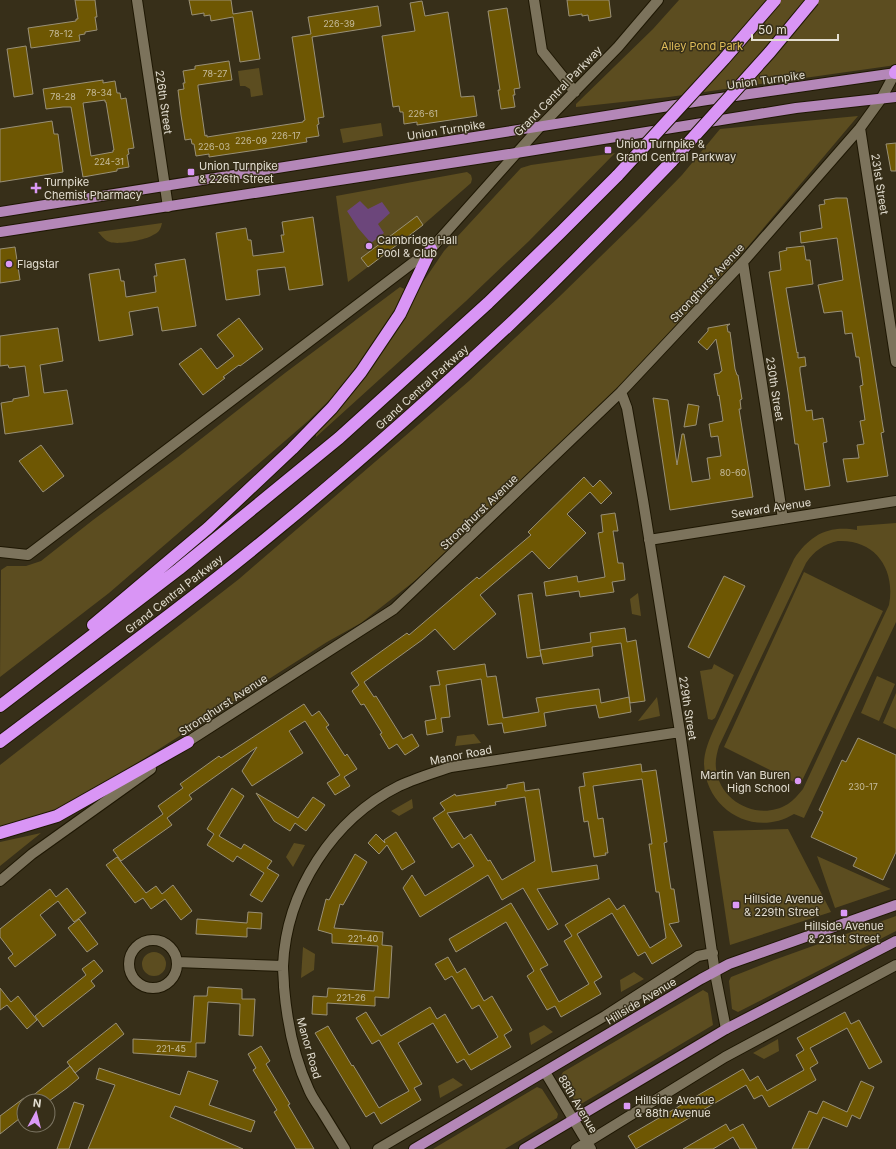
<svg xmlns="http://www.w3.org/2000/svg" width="896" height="1149" font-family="Inter,sans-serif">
  <rect width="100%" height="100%" fill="#372f19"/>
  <path fill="#5c4d20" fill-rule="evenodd" d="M679,0H896V65L669,97L576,107V104L653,29Z
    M259,68L263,95L251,97L250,89L245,86H240L238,71Z
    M858,116L739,257L604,405L421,576L361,623L327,642L65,809L0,828V765L239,579L469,381L559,297L640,218L682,175L720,129Z
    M381,123L383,136L343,143L340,129Z
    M615,153L529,241L466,301L316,437V431L361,380L423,282L444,251L521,168L531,165Z
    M467,172L471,175L472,179L471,183L423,225L348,282L336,196Z
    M162,223C161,228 159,233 153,235C146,240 118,245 110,242C104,240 102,236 98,232Z
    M400,287L407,290L390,319L347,383L308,421L109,593L0,677L1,570L7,566H26L41,561L93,520L178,457L285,373Z
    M896,523V622L804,818L794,814C754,838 706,810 704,764C704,752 709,740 714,729L794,559C810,535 828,525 857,530V526ZM838,541C875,539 896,569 889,605L803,789C798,795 794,800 788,804C759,822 719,802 716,768C715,760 717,753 719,746L806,563C814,551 824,544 838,541Z
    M804,572L883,611L800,785L724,747Z
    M638,593L641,616L632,614L630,599Z
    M714,664L734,675L715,718L712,720L708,719L700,671L712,669Z
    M877,676L895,684L879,721L861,713Z
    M896,693V729L883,723Z
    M657,697L660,716L638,721Z
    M474,734L481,743L455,746L457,736Z
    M412,799L413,808L399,816L391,811Z
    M788,829L831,912L730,945L713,831Z
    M41,833L0,866V842Z
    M294,843L305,845L293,867L286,857Z
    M817,856L891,889L835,908Z
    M896,916V931L738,1012L732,1009L729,981L731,977L774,960Z
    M303,947L315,954L314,970L301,978Z
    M142 964a12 12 0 1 1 24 0a12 12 0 1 1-24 0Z
    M634,972L644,979L621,992L620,980Z
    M703,990L708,993L713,1025L581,1104L576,1103L561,1076L563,1072Z
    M544,1025L553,1032L531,1045L529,1033Z
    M778,1039L779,1051L764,1059L753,1053Z
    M453,1078L463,1085L440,1098L438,1086Z
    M537,1087L542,1089L558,1114L557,1118L505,1149H433Z"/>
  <path fill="#6c467b" d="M360,201L368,209L382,202L390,213L378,224L384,233L371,243L358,228L347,211Z"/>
  <path fill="#6e5703" stroke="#999077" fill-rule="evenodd" d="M75,0H95L97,17H95L97,30L85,32V34L79,35L80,41L31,48L28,28L76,21V19H78Z
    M189,0H231L233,14L252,11L260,59L240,62L233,17L211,21L210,15L204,16V13L192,15Z
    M567,0H609L611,17L589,21L588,15L582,16V14L569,16Z
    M422,1L425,16L448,12L461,97L474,96L477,116L417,125V122L404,124L403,112H400L399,106L393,107L382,36L415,31L410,3Z
    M378,6L381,26L312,37L324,117L318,118L319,124L317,125L319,136L306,138L307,142L270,148L209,157V154L196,156L194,144H192L191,139L185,140L181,115L178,90L184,89L183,83H185L183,71L195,69V66L229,61L232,80L198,85V87L205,136L207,135V137L303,122V121L305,120L292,37L311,34L308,17Z
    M507,8L520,88L514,89L515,95H513L515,107L501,109L498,90H500L488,11Z
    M26,46L33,94L14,97L7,49Z
    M103,80V83L115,81L117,93H120L121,99L126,98L134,148L128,149L129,154L127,155L129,167L117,169V171L83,177L71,107H63L46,109L43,89ZM105,100V102H106L114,150H113V152L91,156L83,103Z
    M52,121L54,134H58L63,172L0,182V129Z
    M896,143V171H891L886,144Z
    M836,198H847L850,217L883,427L884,432L881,433L888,476L847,482L843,459L859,458L857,445L864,444L860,421L865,420L860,386L863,385L859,357H856L852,333L845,334L842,311L824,313L818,285L843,280L837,238L801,243L800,232L822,228L819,205L825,204L824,200Z
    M417,216L423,225L368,267L361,258Z
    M313,217L323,285L289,290L285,267L257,270L260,295L226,300L216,233L246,228L248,240H251L253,256L284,252L281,235H284L282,222Z
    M804,246L806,260H810L813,284L786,288L797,353L798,352V358L805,357L806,366L800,367V371L806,411L812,410L813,420L823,418L827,442L823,443L830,486L805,490L798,444H795L788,392L769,272L781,270L779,252L787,250L786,248Z
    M15,247L20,280L0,283V249Z
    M185,259L196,326L162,331L158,307L129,312L133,335L99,341L89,274L119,269L121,281H124L126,297L156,292L154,276H157L155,264Z
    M239,318L263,349L240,366L239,365L223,377L225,378L203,395L179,364L201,348L217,369L234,356L217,335Z
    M730,324L727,326L728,332H730L735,369L737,375H738L742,399L740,400L741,409H739L753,497L670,510L653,398L668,400L677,465L682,434H684L692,482L710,479L707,458L721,456L718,436L711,437L709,424L723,421L719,395L718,396L714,374L720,373V372L722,371L716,339L707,350L698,342L708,331V328Z
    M58,328L63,361L40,365L44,393L67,390L73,424L5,434L1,403L13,401V399L29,396L25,366L9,368L8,365L0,366V336Z
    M688,404L699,406L696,425L684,427Z
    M41,445L64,476L43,492L19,461Z
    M584,477L593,487L600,480L612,493L601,504L590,492L567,514L586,533L549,569L532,551L480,595L496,614L454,650L435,629L422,640L364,682L374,697L376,696L403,739L412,734L419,746L405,755L397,744L389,749L380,734L382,733L364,704L361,705L352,691L359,685L351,673L407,633L409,635L477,577L479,579L531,535L528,532Z
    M615,513L618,531H613L618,563H623L625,580L612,582L614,592L580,597L579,591L546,596L544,582L577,576L578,582L605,577L598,533L603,532L601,515Z
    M724,576L745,586L709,658L688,647Z
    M532,593L541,656L527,658L518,595Z
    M625,628L627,642L636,640L645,701L630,703L621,643L592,647L593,656L543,664L540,650L591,642L590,633Z
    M485,664L487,677L496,676L503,718L539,712L536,698L599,689L601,703L629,697L631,712L599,718L596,705L567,709L544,713L546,726L504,733L502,723L488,725L481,679L446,685L450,717L441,718L443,732L427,735L425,721L436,719L430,686L440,685L437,671Z
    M304,704L312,716L319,711L329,725L326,727L345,756L347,754L357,769L344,777L350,786L335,795L327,783L340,775L305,721L289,731L303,753L252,786L242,771L257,747L189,795L192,799L167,818L172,825L121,861L113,850L163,814L158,806L183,788L180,784L219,756L221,758Z
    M858,738L896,755V852L883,880L853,866L857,858L811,837L823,812L819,810L842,760L846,762Z
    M641,764L642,772L656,770L667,842L664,843L671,889H674L679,922L669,924L682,946L652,964L645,952L638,956L612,913L577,934L602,977L594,982L601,994L561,1017L555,1006L547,1010L527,976L534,971L506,922L456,952L449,939L511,903L548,965L540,969L559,1002L589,984L564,941L572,936L565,925L609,898L617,910L624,905L650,948L666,938L659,892H656L649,844H652L642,779L593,786L598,819L603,818L608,853H605L606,855L594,857L588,821L584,822L579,787L585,786L583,773Z
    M524,782L525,791L539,789L552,872L597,865L599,879L537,889L558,924L548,930L523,888L502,900L488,875L420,917L403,888L412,875L425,896L474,866L459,843L452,848L433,818L445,810L440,803L455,794L456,796L507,788V785ZM525,797L535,861L502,880L490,860L488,861L471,834L464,839L447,813L496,805L495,802Z
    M232,788L244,796L219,836L241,849L244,844L272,861L267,868L279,875L262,902L250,895L264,873L237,856L233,862L207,845L214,834L207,829Z
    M256,793L298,818L313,797L325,805L306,831L295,823L290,831L274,821Z
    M396,832L415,862L402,870L387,845L379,854L368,843L376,834L385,843L384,840Z
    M355,854L367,862L343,905L340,904L334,928L383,932L382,945L392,946L389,998L375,997V1006L327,1003V1015L312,1014L313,996L327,997L328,988L374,991L378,946L332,943V934L318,930L326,899L329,900Z
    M117,857L146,893L156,886L162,894L173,885L192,911L181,920L165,899L151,909L143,898L135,903L106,865Z
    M67,888L86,913L74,922L58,901L40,915L56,935L15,967L8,958L13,954L0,937V929L50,889L56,897Z
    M248,912L262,913L261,929L247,928V937L196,934L197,919L247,923Z
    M79,919L98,944L87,952L68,928Z
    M448,957L457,973L465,968L484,1001L492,996L512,1030L504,1035L511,1047L471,1070L464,1059L457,1063L433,1023L398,1043L422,1084L414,1088L421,1100L381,1124L374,1112L366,1117L315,1033L328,1026L352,1066L353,1065L379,1108L389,1102L409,1091L379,1040L372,1044L356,1018L366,1012L381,1036L430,1007L437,1019L445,1014L469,1055L498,1037L479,1005L472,1009L452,976L445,980L435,964Z
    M94,960L103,971L91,981L95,986L43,1027L35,1016L86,975L82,969Z
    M208,987L242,989V999H255L253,1036L239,1035L240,1004L208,1002L205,1043H196V1057L133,1053V1039L191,1042L194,996H207Z
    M0,988L11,1002L18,996L37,1020L27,1029L7,1005L0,1010Z
    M845,1012L851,1024L859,1020L882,1062L869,1069L847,1028L810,1048L818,1063L810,1068L816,1080L769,1107L762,1095L754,1099L746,1085L636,1149L628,1136L743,1069L750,1081L758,1076L767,1091L804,1070L796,1055L804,1050L797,1038Z
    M116,1023L124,1034L75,1073L67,1062Z
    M261,1046L270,1061L266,1064L290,1104L288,1105L314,1149H296L274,1112L277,1110L253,1070L256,1068L248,1054Z
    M70,1066L79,1078L67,1088L49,1101H26Z
    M99,1068L180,1095L188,1071L218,1081L209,1105L255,1121L251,1132L175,1106L170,1117L243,1149H88L115,1085L96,1079Z
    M861,1081L874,1087L860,1119L852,1115L847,1127L823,1117L808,1149H792L809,1111L817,1114L823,1101L847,1112Z
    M24,1098V1115L0,1134V1116Z
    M74,1102L84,1105L69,1149H57Z
    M726,1124L730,1131L743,1124L757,1149H740L733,1137L713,1149H683Z"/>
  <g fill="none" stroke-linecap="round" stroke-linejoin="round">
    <defs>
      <path id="minor" d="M137,0L168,207
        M534,0L542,51L575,92
        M860,128L896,362
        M743,262L783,519
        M621,392L627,408L643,500L680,732L715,973L726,1029
        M649,540L896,501
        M0,552L28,555L431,249L539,128L618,47L658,0
        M181,746L394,609L621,392L743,262L860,128L881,99L895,73
        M0,881L32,854L151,769
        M129 964a24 24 0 1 1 48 0a24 24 0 1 1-48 0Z
        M177,962L283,966
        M545,1072L591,1149
        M345,1149C337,1136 329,1123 321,1110C317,1104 312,1097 309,1090C294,1058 287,1022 284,987C284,980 283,973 283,966C286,891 333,819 399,786C416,778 433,773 451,767L680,732
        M378,1149L605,1016L698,956L713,953
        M576,1149L725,1057L896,965"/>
      <path id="primary" d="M0,212L707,100L896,73
        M0,232L516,153L796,108L896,97
        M414,1149L701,979L729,964L896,905
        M524,1149L726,1029L896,941"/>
      <path id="motorway" d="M895,73L896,71
        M93,625L208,528L292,449L332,408L361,372L400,314L431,249
        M0,706L179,569L339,438L488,303L560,233L618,175
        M0,742C94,671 190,602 280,527C358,463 434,395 508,326C564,273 618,217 672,161
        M0,833L57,816L188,742"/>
    </defs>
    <use href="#minor" stroke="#1e1703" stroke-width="12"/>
    <use href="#primary" stroke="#1e1703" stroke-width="12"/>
    <use href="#motorway" stroke="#1e1703" stroke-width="14"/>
    <use href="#minor" stroke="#7c735c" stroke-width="10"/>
    <use href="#primary" stroke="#b487b8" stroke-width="10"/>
    <use href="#motorway" stroke="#d995f5" stroke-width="12"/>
    <defs>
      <path id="motorway-bridge" d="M672,161L770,52L813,0
        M618,175L724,59L775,0"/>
    </defs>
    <use href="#motorway-bridge" stroke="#1e1703" stroke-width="14" stroke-linecap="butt"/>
    <use href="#motorway-bridge" stroke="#d995f5" stroke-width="12"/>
  </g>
  <g fill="#db99f6" stroke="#372f19" stroke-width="1.5">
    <rect x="604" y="146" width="8" height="8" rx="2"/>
    <rect x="187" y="168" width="8" height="8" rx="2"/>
    <path d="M34 182h4v4h4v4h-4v4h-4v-4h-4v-4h4z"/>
    <circle cx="369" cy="246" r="4"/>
    <circle cx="9" cy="264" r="4"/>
    <circle cx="798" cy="781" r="4"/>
    <rect x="732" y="901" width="8" height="8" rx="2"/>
    <rect x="840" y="909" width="8" height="8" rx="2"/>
    <rect x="623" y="1102" width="8" height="8" rx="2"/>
  </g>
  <g text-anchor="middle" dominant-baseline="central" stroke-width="3" stroke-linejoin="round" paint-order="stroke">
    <g font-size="9" fill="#c6bc9e">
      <text x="339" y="23">226-39</text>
      <text x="61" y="33">78-12</text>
      <text x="215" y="73">78-27</text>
      <text x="99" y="92">78-34</text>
      <text x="63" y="96">78-28</text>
      <text x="423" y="113">226-61</text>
      <text x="286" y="135">226-17</text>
      <text x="251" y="140">226-09</text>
      <text x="214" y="146">226-03</text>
      <text x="109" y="161">224-31</text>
      <text x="733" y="472">80-60</text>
      <text x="863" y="786">230-17</text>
      <text x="363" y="938">221-40</text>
      <text x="351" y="997">221-26</text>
      <text x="171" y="1048">221-45</text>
    </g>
    <g font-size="11" fill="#e0bd5a" stroke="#372f19">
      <text x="702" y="46">Alley Pond Park</text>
    </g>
    <g font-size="11" fill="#e3ded1" stroke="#372f19">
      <text transform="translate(766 80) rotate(-8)">Union Turnpike</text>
      <text transform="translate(558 91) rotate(-46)">Grand Central Parkway</text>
      <text transform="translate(164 102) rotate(82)">226th Street</text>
      <text transform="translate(446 130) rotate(-9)">Union Turnpike</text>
      <text transform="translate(880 184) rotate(81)">231st Street</text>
      <text transform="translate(707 283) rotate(-47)">Stronghurst Avenue</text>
      <text transform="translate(422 387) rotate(-42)">Grand Central Parkway</text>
      <text transform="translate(775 389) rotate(81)">230th Street</text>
      <text transform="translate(771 508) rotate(-9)">Seward Avenue</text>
      <text transform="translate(479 512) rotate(-44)">Stronghurst Avenue</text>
      <text transform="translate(174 594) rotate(-38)">Grand Central Parkway</text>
      <text transform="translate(223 705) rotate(-33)">Stronghurst Avenue</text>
      <text transform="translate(688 708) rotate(81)">229th Street</text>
      <text transform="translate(461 755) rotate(-11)">Manor Road</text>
      <text transform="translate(641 1001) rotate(-31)">Hillside Avenue</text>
      <text transform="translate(309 1048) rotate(74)">Manor Road</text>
      <text transform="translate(578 1104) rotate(59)">88th Avenue</text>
    </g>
    <g font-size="11" fill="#e3ded1" stroke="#372f19" text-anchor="start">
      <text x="616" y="144">Union Turnpike &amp;<tspan x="616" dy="13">Grand Central Parkway</tspan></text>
      <text x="199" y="166">Union Turnpike<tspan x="199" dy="13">&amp; 226th Street</tspan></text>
      <text x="44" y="182">Turnpike<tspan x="44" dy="13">Chemist Pharmacy</tspan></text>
      <text x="377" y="240">Cambridge Hall<tspan x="377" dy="13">Pool &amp; Club</tspan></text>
      <text x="17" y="264">Flagstar</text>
      <text x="790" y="775" text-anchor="end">Martin Van Buren<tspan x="790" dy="13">High School</tspan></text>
      <text x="744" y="899">Hillside Avenue<tspan x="744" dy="13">&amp; 229th Street</tspan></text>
      <text x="844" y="926" text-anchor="middle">Hillside Avenue<tspan x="844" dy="13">&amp; 231st Street</tspan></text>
      <text x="635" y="1100">Hillside Avenue<tspan x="635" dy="13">&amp; 88th Avenue</tspan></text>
    </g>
  </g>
  <g transform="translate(36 1113) rotate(7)"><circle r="19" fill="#372f19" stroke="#7c7563"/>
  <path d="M0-3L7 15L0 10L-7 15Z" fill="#db99f6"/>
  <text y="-6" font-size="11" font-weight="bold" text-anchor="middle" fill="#e3ded1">N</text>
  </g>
  <path d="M752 34v6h86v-6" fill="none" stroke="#e3ded1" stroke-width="2"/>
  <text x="758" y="34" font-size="12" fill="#e3ded1" stroke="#372f19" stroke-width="3" paint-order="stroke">50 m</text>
</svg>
